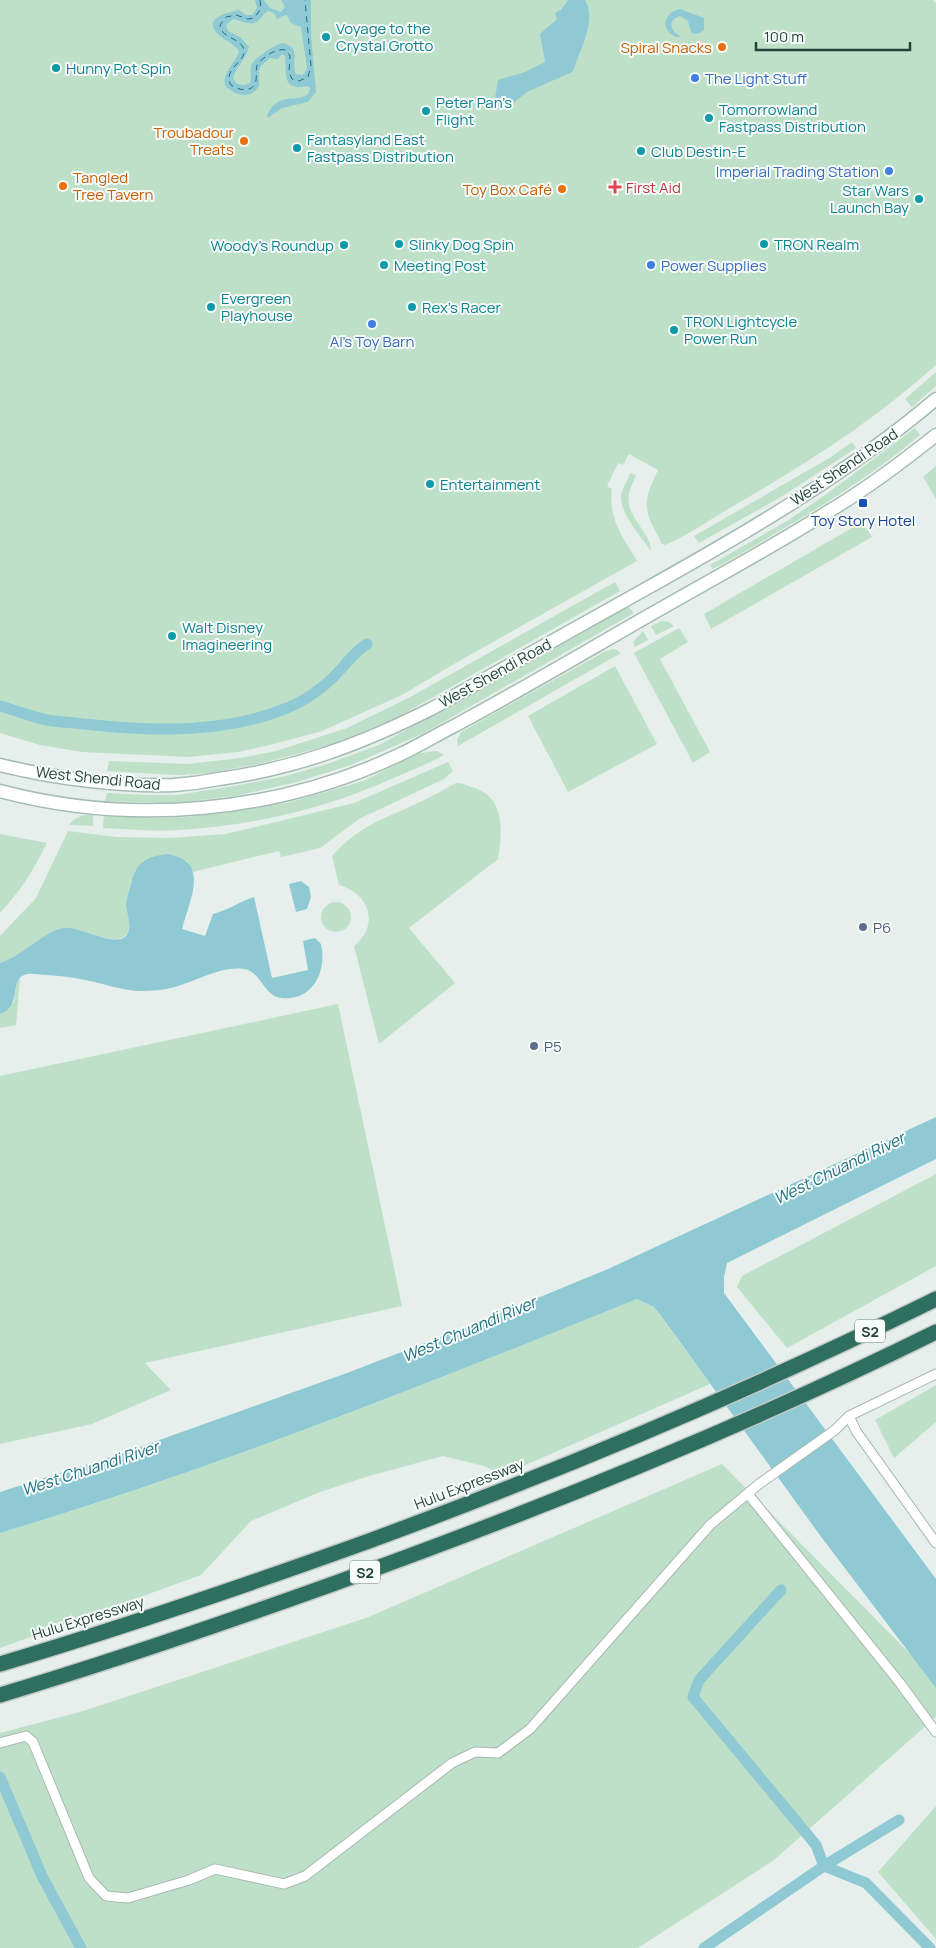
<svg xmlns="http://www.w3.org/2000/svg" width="936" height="1948" font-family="Manrope,sans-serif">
  <rect width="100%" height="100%" fill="#e6efeb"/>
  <path fill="#bfe0c8" d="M0,0H933L936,3V365C875,420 806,464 735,505C712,518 689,535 665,545L662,544C644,510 641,505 658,470L629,454L623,465L618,463L607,486L612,489C608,518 622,536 637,561L454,664L402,695L322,731L274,744L238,752L189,757L82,752L40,745L0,733Z
    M936,372V386L912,407L905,399Z
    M915,428L920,435C875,473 826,504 776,533C755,546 734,558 713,569L710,565L787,521L828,493Z
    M852,442L856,448L781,497L699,543L694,536L831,457Z
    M936,466V499L923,477Z
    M630,473L636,475C634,481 630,488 629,494C625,517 651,532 651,551C641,536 620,515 621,496C622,488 628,480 630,473Z
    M862,522L872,537L711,629L704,614Z
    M615,582L620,591L398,717L330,745L263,763L211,773L177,775L107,771L109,761L188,764L240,758L276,751L347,728L412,696Z
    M628,606L634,613L422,734L351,765L297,782L235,796L174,803L105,801L107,793L147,795H177L234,786L286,776L327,764L379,745Z
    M662,621L669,622L674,626L656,635L651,626Z
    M679,628L688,642L660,659L710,752L693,763L634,653Z
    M643,631L648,640L635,647L633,642Z
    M613,649L617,650L621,653L458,746L457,740L461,732L604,652Z
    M615,666L657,744L568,792L528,716Z
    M437,751L444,755C428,764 412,770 396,777C328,808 253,826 179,830C154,832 128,829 103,828L104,814L155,818L188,817L250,809L291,802L363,781L420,753Z
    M448,762L453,771L444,779L359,819L320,848L281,857L279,851L193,872L186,861L136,869C132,880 126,893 126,906C127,914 133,929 126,935C114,948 79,925 63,928C43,932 22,956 0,963V936L36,898L68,831L117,837L169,838L226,834L354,803Z
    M456,783C463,783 468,786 475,788C506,799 502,832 498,859L409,928L455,983L379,1044L354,946C380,925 370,894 339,885L332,856C360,825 382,820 418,803C431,797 443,790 456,783Z
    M93,815V826L69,825C76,816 82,815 93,815Z
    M0,834L47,843C34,869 20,892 0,913Z
    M321 917a15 15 0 1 1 30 0a15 15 0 1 1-30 0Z
    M20,978L16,1025L0,1028V1014L14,1002L17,982Z
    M338,1004L402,1306L145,1363L171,1390L92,1424L0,1444V1076Z
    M936,1174V1266L787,1348L737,1287L742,1276Z
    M637,1299L654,1307L710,1384L503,1475L484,1466L443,1456L369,1476L320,1492L251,1521L201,1575L0,1648V1533C217,1468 427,1384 637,1299Z
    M936,1385V1422L894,1458L875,1420Z
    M722,1464L936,1680V1717L774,1860L638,1948H0V1733L80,1712L366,1618Z
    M936,1806V1939L878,1872Z"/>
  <path fill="#8ec9d4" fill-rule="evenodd" d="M255,0H264L270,8L281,12L285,7L281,0H311V36L316,92L308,102L282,108L268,118L267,115C280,89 297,105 309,93L310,88L307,86C281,92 287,72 285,56L282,54L278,59L269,58C267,62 262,64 260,68C257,72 260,81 259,86C251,100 234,96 225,85C222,72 236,63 239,51C234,44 226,41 220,36C200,19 226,13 239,10L246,15H252L257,8ZM269,11L275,14L277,20L282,16L287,15L291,23L301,27L307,68L304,74L302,75L296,74C290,62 303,47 282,43C274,46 251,59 251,67C250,73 252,77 250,83L244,85L237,84L233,78C236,67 246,59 249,47L240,37L228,31L226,25L233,19C242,21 252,28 260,19C264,15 263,13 269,11Z
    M568,0H585C597,19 581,47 575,66L572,72L527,92L508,107L493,110L498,80L525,72L545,62L540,34L557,19L555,13L561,10Z
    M680,9L704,18V30C700,33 696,36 691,32L688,21L680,16C666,21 671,31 681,37C672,37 667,33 665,24C667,15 671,11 680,9Z
    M166,854C212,860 189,901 182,929L205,936L213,914C228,910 239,902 254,897L272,978L308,970L303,941L315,938L321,944C327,970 314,1001 282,998C264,997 261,971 244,969C220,966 197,981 175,987C163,990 152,991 141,991C123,991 102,983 85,980C72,977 60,976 47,975C41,975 34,973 28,974C7,977 24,1006 0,1014V963C22,956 43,932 63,928C79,925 114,948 126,936C133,929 127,914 126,906C126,898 129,891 131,883C137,862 144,858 166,854Z
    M301,881L309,887L311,897L307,909L296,912L289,884Z
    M936,1117V1159L727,1263L724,1277V1293L936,1579V1688L822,1538L664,1320L654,1307L637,1299C427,1384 217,1468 0,1533V1492L126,1452L347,1373L467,1327L608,1269Z"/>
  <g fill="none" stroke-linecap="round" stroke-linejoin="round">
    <path stroke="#8ec9d4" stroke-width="11" d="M0,706C15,710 31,717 47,720C60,722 73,723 85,724C155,732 234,734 298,703C315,694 330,682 343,667C351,658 356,651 367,644
      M781,1590L699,1680L693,1697L816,1845L824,1866L899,1820
      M0,1777L42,1876L81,1948
      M704,1948L824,1866L866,1883L930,1948"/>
    <path stroke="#1c6f80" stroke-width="1" stroke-dasharray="6 5" stroke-linecap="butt" d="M260,0L261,9L254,18L248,19L236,15L226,17L220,25C221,39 241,37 244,50C246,62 222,69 231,85C239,91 254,93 256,80C257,74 255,69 258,63C266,56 275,48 286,50L290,56L289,72L292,79L299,81L308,77L311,66L305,0"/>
    <defs>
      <path id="street" d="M849,1416L856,1431L936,1543
        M748,1494L900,1683L936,1732
        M0,1743L26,1736L33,1742L89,1878L106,1896L128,1898L189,1880L215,1869L284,1884L305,1876L452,1763L475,1752L498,1753L530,1729L710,1525L759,1484L835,1430L849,1416L936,1374"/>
      <path id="secondary" d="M0,765C53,778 119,787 174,785C189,784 204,782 219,779C297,768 361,744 431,709C501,670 572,630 642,591C744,534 846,475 936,399
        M0,791C132,826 278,813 401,754C420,745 438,734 456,725C519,691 580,655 641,620C703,584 766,551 826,513C865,490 901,463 936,435"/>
      <path id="highway" d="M0,1664C125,1627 247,1585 369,1541C562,1470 752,1390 936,1299
        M0,1695C111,1662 221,1624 330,1585C536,1511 740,1429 936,1332"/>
    </defs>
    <use href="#street" stroke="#a8b8b2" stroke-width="11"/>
    <use href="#secondary" stroke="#a4bbb3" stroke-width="15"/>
    <use href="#highway" stroke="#c2cac8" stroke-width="18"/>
    <use href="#street" stroke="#fff" stroke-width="9"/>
    <use href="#secondary" stroke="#fff" stroke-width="12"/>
    <use href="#highway" stroke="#2f6f62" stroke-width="15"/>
  </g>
  <g fill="#0f9aa8" stroke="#f7fbf9" stroke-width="2">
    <circle cx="326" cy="37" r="5"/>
    <circle cx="56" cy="68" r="5"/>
    <circle cx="426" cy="111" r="5"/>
    <circle cx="709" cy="118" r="5"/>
    <circle cx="297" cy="148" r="5"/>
    <circle cx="641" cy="151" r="5"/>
    <circle cx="919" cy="199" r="5"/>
    <circle cx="399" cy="244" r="5"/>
    <circle cx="764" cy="244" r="5"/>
    <circle cx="344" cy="245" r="5"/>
    <circle cx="384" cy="265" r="5"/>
    <circle cx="211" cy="307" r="5"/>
    <circle cx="412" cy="307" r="5"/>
    <circle cx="674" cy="330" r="5"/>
    <circle cx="430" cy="484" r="5"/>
    <circle cx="172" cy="636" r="5"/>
  </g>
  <g fill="#e8710a" stroke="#f7fbf9" stroke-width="2">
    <circle cx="722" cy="47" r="5"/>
    <circle cx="244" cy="141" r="5"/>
    <circle cx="63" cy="186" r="5"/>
    <circle cx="562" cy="189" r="5"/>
  </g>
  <g fill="#3f7fe0" stroke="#f7fbf9" stroke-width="2">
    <circle cx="695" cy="78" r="5"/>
    <circle cx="889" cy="171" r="5"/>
    <circle cx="651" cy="265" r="5"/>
    <circle cx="372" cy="324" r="5"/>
  </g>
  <path fill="#e0444e" stroke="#f7fbf9" stroke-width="2" d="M612.5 179.5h5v5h5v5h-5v5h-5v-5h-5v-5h5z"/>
  <rect fill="#1a4fb4" stroke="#f7fbf9" stroke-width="2" x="858" y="498" width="10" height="10" rx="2.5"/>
  <g fill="#5c6f8a" stroke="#f7fbf9" stroke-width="2">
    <circle cx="863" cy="927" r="5"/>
    <circle cx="534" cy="1046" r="5"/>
  </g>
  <g text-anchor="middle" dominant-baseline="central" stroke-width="4" stroke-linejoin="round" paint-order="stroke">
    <g fill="#f7fbf9" stroke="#637a73" stroke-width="1">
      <rect x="855" y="1319.5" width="30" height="23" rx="4"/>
      <rect x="350" y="1560.5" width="30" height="23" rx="4"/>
    </g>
    <g font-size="14" font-weight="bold" fill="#24423a">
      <text x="870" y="1331">S2</text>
      <text x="365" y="1572">S2</text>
    </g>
    <g font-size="15" fill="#0d838f" stroke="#f7fbf9" text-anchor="start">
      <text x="336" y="28">Voyage to the<tspan x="336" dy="17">Crystal Grotto</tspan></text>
      <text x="66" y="68">Hunny Pot Spin</text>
      <text x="436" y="102">Peter Pan’s<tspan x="436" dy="17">Flight</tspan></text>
      <text x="719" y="109">Tomorrowland<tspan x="719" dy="17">Fastpass Distribution</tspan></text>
      <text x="307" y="139">Fantasyland East<tspan x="307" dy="17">Fastpass Distribution</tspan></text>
      <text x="651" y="151">Club Destin-E</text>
      <text x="909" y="190" text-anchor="end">Star Wars<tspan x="909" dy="17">Launch Bay</tspan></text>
      <text x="409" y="244">Slinky Dog Spin</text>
      <text x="774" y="244">TRON Realm</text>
      <text x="334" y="245" text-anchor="end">Woody’s Roundup</text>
      <text x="394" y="265">Meeting Post</text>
      <text x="221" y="298">Evergreen<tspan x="221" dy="17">Playhouse</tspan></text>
      <text x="422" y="307">Rex’s Racer</text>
      <text x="684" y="321">TRON Lightcycle<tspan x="684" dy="17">Power Run</tspan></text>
      <text x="440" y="484">Entertainment</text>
      <text x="182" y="627">Walt Disney<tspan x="182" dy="17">Imagineering</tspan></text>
    </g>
    <g font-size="15" fill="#c56008" stroke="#f7fbf9" text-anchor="end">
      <text x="712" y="47">Spiral Snacks</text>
      <text x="234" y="132">Troubadour<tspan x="234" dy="17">Treats</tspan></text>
      <text x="73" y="177" text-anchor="start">Tangled<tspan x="73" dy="17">Tree Tavern</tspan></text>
      <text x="552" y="189">Toy Box Café</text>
    </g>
    <g font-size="15" fill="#366cbe" stroke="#f7fbf9" text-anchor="start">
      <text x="705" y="78">The Light Stuff</text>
      <text x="879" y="171" text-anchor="end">Imperial Trading Station</text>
      <text x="661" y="265">Power Supplies</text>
      <text x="372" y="341" text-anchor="middle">Al's Toy Barn</text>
    </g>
    <g font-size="15" fill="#be3a42" stroke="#f7fbf9" text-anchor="start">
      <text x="626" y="187">First Aid</text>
    </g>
    <g font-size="15" fill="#24423a" stroke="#f7fbf9">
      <text transform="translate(844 467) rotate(-34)">West Shendi Road</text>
      <text transform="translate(495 673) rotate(-29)">West Shendi Road</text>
      <text transform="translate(98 778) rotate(6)">West Shendi Road</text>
      <text transform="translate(469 1484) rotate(-21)">Hulu Expressway</text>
      <text transform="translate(88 1618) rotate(-17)">Hulu Expressway</text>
    </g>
    <g font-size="15" fill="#164399" stroke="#f7fbf9">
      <text x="863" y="520">Toy Story Hotel</text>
    </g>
    <g font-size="15" fill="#4e5e75" stroke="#f7fbf9" text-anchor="start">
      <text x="873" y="927">P6</text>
      <text x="544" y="1046">P5</text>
    </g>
    <g font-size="16" font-style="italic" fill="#1c6f80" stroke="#f7fbf9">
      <text transform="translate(839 1168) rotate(-26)">West Chuandi River</text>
      <text transform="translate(469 1329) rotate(-23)">West Chuandi River</text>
      <text transform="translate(90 1468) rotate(-18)">West Chuandi River</text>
    </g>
  </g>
  <path d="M756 42v8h154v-8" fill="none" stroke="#24423a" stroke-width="2.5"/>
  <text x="764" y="42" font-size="15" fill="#24423a" stroke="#f7fbf9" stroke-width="4" paint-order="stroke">100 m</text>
</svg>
